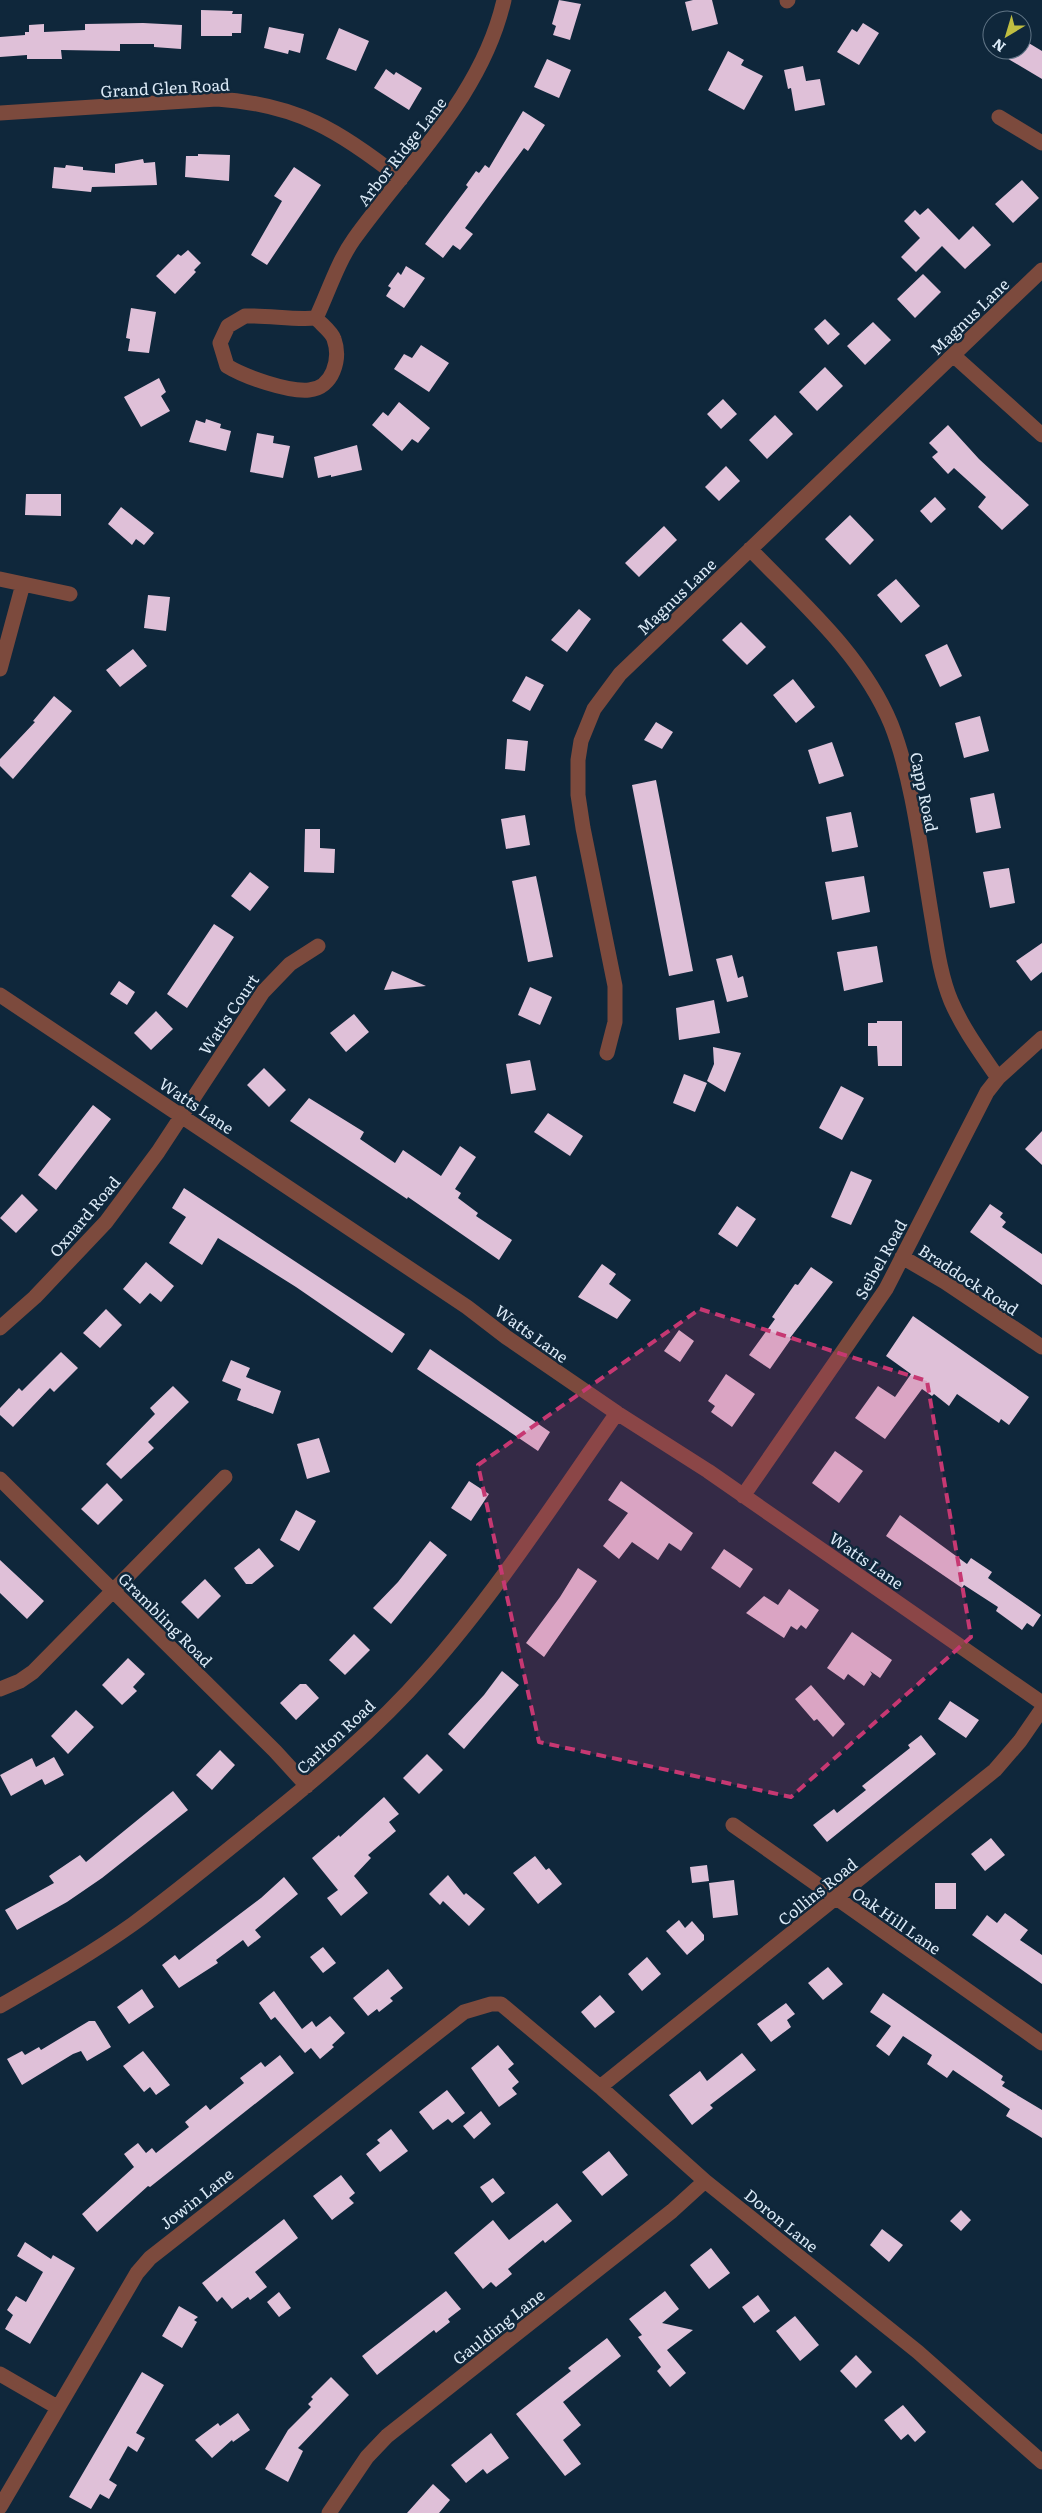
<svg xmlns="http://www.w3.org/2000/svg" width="1042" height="2513" font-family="Literata,serif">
  <rect width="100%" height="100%" fill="#0f273b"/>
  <path fill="#dfc0d8" d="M559,0L581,4L570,40L553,35L556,26L552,24Z
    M693,0H712L718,24L692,31L685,2Z
    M201,10L233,11L232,14H242L241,33H232V36H201Z
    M143,23L182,25L181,49L154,47V44H120V51L61,50L62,59H27V55L0,57V37L25,35V32H29V25L44,24V32L85,30V24Z
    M863,23L879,33L859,65L837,52L852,29L857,32Z
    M269,27L304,34L300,53L289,50L288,54L264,48Z
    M339,28L369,41L356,71L326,59Z
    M1022,39L1042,51V79L993,50H1022Z
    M728,51L744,60L741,65L763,76L744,110L708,90Z
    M547,59L571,70L559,98L534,87Z
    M803,66L806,81L820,79L825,105L795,111L791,88L788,89L784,70Z
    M386,69L394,75L396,72L422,88L409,110L374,88Z
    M523,111L545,125L528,151L524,148L465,228L473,234L460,250L453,245L443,258L425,244L468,187L466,185L476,171L479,173L485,165L489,168Z
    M198,154L230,155L229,181L185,177L186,156H198Z
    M143,159L144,163L155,162L157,185L92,187L91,192L52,188L54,167L65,168L66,165L83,167V170L115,173V164Z
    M294,167L321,185L267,265L251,255L282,201L274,196Z
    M1022,180L1039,198L1013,223L995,204Z
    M928,208L959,240L973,226L991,245L965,269L942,246L916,272L901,257L920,238L904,221L915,210L920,215Z
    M188,250L201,263L194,270L196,272L175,294L156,276L178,254L181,256Z
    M406,266L425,278L404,308L386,296L391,288L388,286L398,272L401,275Z
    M923,274L941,292L915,318L897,299Z
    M131,308L156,312L149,353L128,351L130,339L126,338Z
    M825,319L840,334L828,345L814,329Z
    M873,322L891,340L865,365L847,346Z
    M421,345L449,363L429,392L394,369L404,354L412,358Z
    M825,367L843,386L817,411L799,392Z
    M159,378L166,392L161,396L170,411L141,427L124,397Z
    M723,399L737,414L721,429L707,414Z
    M399,402L430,428L418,443L412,439L402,451L372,425L383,412L388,416Z
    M775,415L793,434L767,459L749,440Z
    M206,419L221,424L220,428L231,431L226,451L189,442L196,420L205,423Z
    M948,425L979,459L1029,505L1002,530L978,507L986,497L954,468L948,474L932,457L938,452L929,443Z
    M257,433L274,436L273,443L290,446L283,478L250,472Z
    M357,445L362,470L331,477V475L318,478L314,457Z
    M726,466L740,481L719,501L705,487Z
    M26,494H61V516L25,515Z
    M935,497L946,509L931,523L920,511Z
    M121,507L154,533L144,545L136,539L132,545L108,524Z
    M850,515L874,540L850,565L825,539Z
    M664,526L677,540L639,577L625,563Z
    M896,579L920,606L901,623L877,595Z
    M148,595L170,597L166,631L144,628Z
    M579,609L591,619L567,652L551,640Z
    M741,622L766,647L747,665L722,640Z
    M947,644L962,676L940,687L925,655Z
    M133,649L147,666L120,687L106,670Z
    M526,676L544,685L530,711L512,701Z
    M793,679L815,707L796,723L773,695Z
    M54,696L72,711L13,779L0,766V759L35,722L33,721Z
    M980,716L989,751L964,758L955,723Z
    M656,722L673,732L662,749L644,740Z
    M507,739L528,741L525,771L505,769Z
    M832,742L844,776L819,784L808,750Z
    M656,780L693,971L669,976L632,785Z
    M994,793L1001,828L976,833L970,798Z
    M851,812L858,847L832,852L826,817Z
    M525,815L530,845L506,849L501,819Z
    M305,829H320V848L335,849L334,873L304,872Z
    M1009,868L1015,903L990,908L983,872Z
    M250,872L269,887L250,911L231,896Z
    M536,876L553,957L528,962L512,881Z
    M864,876L870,912L832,920L825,882Z
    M214,924L234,937L187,1008L167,994Z
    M1042,943V972L1031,981L1016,961Z
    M877,946L883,982L844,991L837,952Z
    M732,955L738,978L743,976L748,997L727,1002L716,959Z
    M392,971L426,986L384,990Z
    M119,981L135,992L127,1005L110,994Z
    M530,987L552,997L540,1025L518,1015Z
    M714,1000L720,1033L679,1040L676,1008Z
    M156,1011L173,1029L151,1050L134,1033Z
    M354,1014L369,1032L346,1052L330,1033Z
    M877,1021H902V1066H878L877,1046H868V1023H877Z
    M713,1047L741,1053L725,1092L707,1081L714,1064Z
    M530,1060L536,1090L511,1094L506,1064Z
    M264,1068L286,1090L269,1107L247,1085Z
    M684,1074L707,1083L695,1112L673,1103Z
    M841,1086L864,1098L842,1140L819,1128Z
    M309,1098L364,1132L360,1139L395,1163L403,1150L441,1176L460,1146L476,1157L455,1189L461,1193L458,1198L478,1213L476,1216L512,1240L499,1260L408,1197L407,1199L290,1121Z
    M93,1105L111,1119L56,1190L38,1175Z
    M548,1113L583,1136L570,1156L534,1132Z
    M1042,1131V1165L1025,1149Z
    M851,1171L872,1180L851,1225L831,1217Z
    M184,1188L405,1334L392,1353L296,1287L218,1238L202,1265L169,1243L186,1217L172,1208Z
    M22,1194L38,1210L16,1233L0,1218Z
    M990,1204L1003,1213L1000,1217L1006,1222L1002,1227L1042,1254V1285L970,1232Z
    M737,1206L756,1219L737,1247L718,1234Z
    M146,1262L174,1286L161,1302L150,1293L140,1304L123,1289Z
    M602,1264L616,1274L609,1284L631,1300L617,1319L578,1297Z
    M811,1267L833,1282L790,1338L791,1339L770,1369L749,1355L775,1319L772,1317L795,1284L798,1285Z
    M106,1309L122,1325L100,1348L83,1333Z
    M913,1316L1029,1397L1009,1425L1001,1419L999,1423L957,1394L949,1406L934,1394L932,1396L922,1389L885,1439L855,1418L878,1386L895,1397L911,1374L886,1356Z
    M679,1330L694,1341L680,1362L664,1351Z
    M430,1349L550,1432L538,1451L417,1369Z
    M61,1352L78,1368L54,1392L50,1388L13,1427L0,1415V1408L19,1388L22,1391Z
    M231,1360L250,1368L246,1377L281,1391L273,1414L237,1400L241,1389L222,1381Z
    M726,1374L755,1394L732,1427L711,1412L715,1406L708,1401Z
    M173,1386L189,1402L148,1442L154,1448L121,1479L106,1464L155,1414L150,1408Z
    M319,1438L330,1472L307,1479L297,1444Z
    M835,1451L863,1471L839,1503L812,1483Z
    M469,1481L489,1494L471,1521L451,1508Z
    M621,1481L693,1533L681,1551L669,1543L658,1560L632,1542L619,1559L603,1546L628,1513L608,1500Z
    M107,1483L123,1500L98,1525L81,1509Z
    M296,1510L316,1521L299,1551L280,1540Z
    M900,1515L967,1564L971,1558L992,1572L988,1578L1041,1615L1033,1627L1027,1623L1022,1630L996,1611L998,1607L964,1585L962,1588L886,1536Z
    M430,1541L447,1555L391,1624L373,1608L398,1582Z
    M259,1548L274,1566L252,1584H246L234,1568Z
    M724,1549L753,1569L740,1588L711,1568Z
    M0,1560L44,1601L27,1619L0,1593Z
    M578,1568L597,1581L544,1657L526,1643L560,1597Z
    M205,1579L221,1596L198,1619L181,1602Z
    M789,1589L819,1610L806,1629L801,1625L797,1630L791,1626L784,1638L746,1613L764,1596L778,1605Z
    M852,1632L892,1660L880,1678L870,1671L872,1674L864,1686L848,1674L844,1680L827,1668Z
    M354,1634L370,1650L345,1675L329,1660Z
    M128,1658L145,1674L133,1687L137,1691L122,1705L102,1685Z
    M502,1671L519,1685L464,1749L448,1734L484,1695Z
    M300,1684H306L319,1698L296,1720L280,1703Z
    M811,1685L845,1724L833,1737L817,1719L814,1721L795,1699Z
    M950,1701L979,1720L966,1738L938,1719Z
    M76,1710L94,1727L68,1754L51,1736Z
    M921,1735L936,1754L827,1842L813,1825L834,1809L837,1813L866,1790L862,1786L910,1748L908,1745Z
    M220,1750L235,1765L212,1790L196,1775Z
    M427,1754L443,1770L419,1794L403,1778Z
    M54,1757L64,1775L45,1785L42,1779L11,1796L0,1775L32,1758L36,1767Z
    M173,1791L188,1810L102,1878L67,1902L17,1930L5,1910L54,1883L49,1876L80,1855L86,1862Z
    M384,1797L399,1814L389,1822L396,1831L368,1855L371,1858L354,1876L368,1893L341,1916L327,1898L338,1890L312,1858L339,1835L340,1837Z
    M991,1838L1005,1855L985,1871L971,1854Z
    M535,1856L546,1870L549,1868L562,1884L538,1904L513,1873Z
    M707,1865L709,1881L692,1883L690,1867Z
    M448,1875L464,1895L466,1893L485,1909L469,1926L443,1901L440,1905L429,1894Z
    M284,1877L298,1894L255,1930L261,1937L248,1947L243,1940L216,1960L218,1963L179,1988L162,1965L175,1955L179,1960L261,1898Z
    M734,1880L738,1915L713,1918L709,1883Z
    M935,1883H956V1909H935Z
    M1005,1913L1028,1930L1020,1940L1042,1955V1984L972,1935L987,1915L997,1923Z
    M679,1920L685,1928L692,1921L704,1935V1940L687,1955L666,1931Z
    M323,1947L336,1963L323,1973L310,1957Z
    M647,1957L661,1974L642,1991L628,1974Z
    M828,1967L843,1984L823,2000L808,1983Z
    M388,1969L403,1988L390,1998L393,2001L379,2012L377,2009L368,2016L353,1998Z
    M142,1989L154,2007L129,2024L117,2007Z
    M274,1991L302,2029L312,2021L316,2027L330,2016L345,2033L332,2045L334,2047L320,2059L311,2048L305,2053L275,2017L271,2020L259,2003Z
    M883,1993L1003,2076L1001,2080L1005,2082L1002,2086L1042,2110V2138L1006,2116L1010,2109L953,2070L947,2078L927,2064L932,2055L903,2036L889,2056L876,2046L891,2026L870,2012Z
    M600,1995L615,2012L595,2028L581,2012Z
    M786,2003L795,2014L787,2020L791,2027L771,2042L757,2024Z
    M89,2021H95L111,2047L87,2061L81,2051L73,2054L22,2085L7,2059L22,2051L25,2055L39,2047L41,2050Z
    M498,2045L514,2064L508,2069L519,2082L512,2088L517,2094L499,2107L471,2068Z
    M143,2051L170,2085L156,2095L150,2087L144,2092L123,2066Z
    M742,2053L756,2070L710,2105L713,2108L692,2125L669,2095L700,2071L707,2081Z
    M280,2055L294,2073L150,2187L148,2186L97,2232L82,2214L134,2167L124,2154L138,2143L146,2153L152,2148L156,2153L189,2127L185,2122L206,2105L210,2110L244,2083L240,2078L261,2062L265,2067Z
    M447,2090L465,2113L452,2123L448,2119L433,2130L419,2112Z
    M481,2111L491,2124L474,2139L463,2126Z
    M391,2129L408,2151L380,2172L366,2154L380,2143L377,2140Z
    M609,2151L628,2175L602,2196L582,2172Z
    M341,2175L355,2193L349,2198L354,2203L332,2220L313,2196Z
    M493,2178L505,2193L492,2203L480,2187Z
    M557,2203L572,2221L545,2243L543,2240L508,2269L512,2274L496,2287L491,2282L483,2289L454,2253L493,2220L509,2240Z
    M961,2210L971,2220L961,2231L950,2221Z
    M284,2219L298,2238L255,2272L267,2287L250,2300L248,2297L232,2309L222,2297L217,2302L202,2283Z
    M882,2229L903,2245L889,2262L870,2245Z
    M25,2242L51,2259L53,2255L75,2268L30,2344L5,2329L13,2315L7,2310L16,2296L26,2302L43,2272L17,2256Z
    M711,2248L730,2273L709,2289L690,2265Z
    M446,2291L461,2309L448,2319L450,2322L436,2333L434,2330L377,2375L362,2356Z
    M665,2291L679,2309L662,2323L693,2330L667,2350L686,2373L670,2387L657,2371L661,2367L638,2337L642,2335L629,2319Z
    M279,2292L291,2308L279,2317L267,2302Z
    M758,2295L770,2311L754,2323L742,2307Z
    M179,2306L198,2317L194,2320L197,2322L182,2348L162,2336Z
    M795,2316L819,2345L800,2361L776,2331Z
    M607,2338L621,2356L563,2402L581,2425L563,2440L581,2464L565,2476L516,2414L571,2371L568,2368Z
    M856,2355L872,2372L856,2388L840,2371Z
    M142,2372L164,2385L136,2433L145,2438L137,2452L128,2446L109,2480L117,2485L109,2499L100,2494L91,2509L69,2497Z
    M331,2377L349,2395L298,2448L303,2451L288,2482L265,2469L288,2430L311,2407L308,2404L313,2399L311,2397Z
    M903,2405L926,2432L915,2442L908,2434L901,2440L884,2420Z
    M238,2413L250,2430L233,2442L232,2440L212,2458L195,2440L218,2423L220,2426Z
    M491,2433L509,2458L487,2474L483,2469L466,2483L451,2465Z
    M433,2484L450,2500L439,2513H407Z"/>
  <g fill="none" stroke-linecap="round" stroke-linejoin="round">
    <path stroke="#7c4a3d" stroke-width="15" d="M787,1L788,0
      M0,113L217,99C297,104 340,131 401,179
      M999,117L1042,143
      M245,316C269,315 292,320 316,318C321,324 332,332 334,339C341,359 333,388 309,390C288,392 245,377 227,366L220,343L228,326Z
      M316,318C328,293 337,263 354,239C409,162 482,96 504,0
      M953,355L1042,435
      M750,549C802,603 862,654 891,724C914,782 922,862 933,924C937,949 941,977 951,1001C963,1029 981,1053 998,1078
      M0,579L70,594
      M0,669L23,584
      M0,995L467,1307L506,1337L617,1413L708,1471L1042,1703
      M607,1053L615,1022V986L583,828L578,795V760L581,741L594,709L620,674L1042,270
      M902,1257L945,1282L1042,1347
      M0,1328L35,1297L106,1222L158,1152L263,992L290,964L318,946
      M0,1479L275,1751L307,1786
      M743,1496L886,1289L987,1092L998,1078L1042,1038
      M0,1689L20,1681L33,1672L225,1477
      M733,1825L1042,2043
      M0,2006C45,1980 91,1954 133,1924C175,1893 215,1860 256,1827C316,1779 375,1730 426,1672C497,1592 555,1501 617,1413
      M600,2087L995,1770L1020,1741L1042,1709
      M0,2374L57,2407
      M0,2507L137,2273L150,2258L464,2012L491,2004H501L600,2087L705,2181L918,2352L1042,2462
      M329,2513L367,2457L387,2436L672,2211L705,2181"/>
  </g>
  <path fill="#c63872" fill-opacity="0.2" stroke="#c63872" stroke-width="4" stroke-dasharray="10 6" stroke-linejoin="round" d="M700,1309L927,1381L971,1637L791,1797L539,1742L478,1465Z"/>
  <g text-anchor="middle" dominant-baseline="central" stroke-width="5" stroke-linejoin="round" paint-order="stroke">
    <g font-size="16" fill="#dceaf7" stroke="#0f273b">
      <text transform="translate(165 87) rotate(-3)">Grand Glen Road</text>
      <text transform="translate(401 151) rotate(-52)">Arbor Ridge Lane</text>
      <text transform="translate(969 316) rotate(-44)">Magnus Lane</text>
      <text transform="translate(676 596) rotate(-44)">Magnus Lane</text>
      <text transform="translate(925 792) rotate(78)">Capp Road</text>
      <text transform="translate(228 1014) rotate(-56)">Watts Court</text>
      <text transform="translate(197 1105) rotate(34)">Watts Lane</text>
      <text transform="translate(84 1216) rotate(-50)">Oxnard Road</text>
      <text transform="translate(880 1259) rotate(-61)">Seibel Road</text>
      <text transform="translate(969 1279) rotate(33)">Braddock Road</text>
      <text transform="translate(532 1333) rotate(36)">Watts Lane</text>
      <text transform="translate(867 1560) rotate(35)">Watts Lane</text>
      <text transform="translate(166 1619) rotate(45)">Grambling Road</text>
      <text transform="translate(335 1736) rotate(-43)">Carlton Road</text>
      <text transform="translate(817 1891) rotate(-39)">Collins Road</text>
      <text transform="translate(897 1920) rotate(35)">Oak Hill Lane</text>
      <text transform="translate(196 2198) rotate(-38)">Jowin Lane</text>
      <text transform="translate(782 2220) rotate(39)">Doron Lane</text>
      <text transform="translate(498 2326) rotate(-38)">Gaulding Lane</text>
    </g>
  </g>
  <g transform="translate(1007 35) rotate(218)"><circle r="24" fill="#0f273b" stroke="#617586"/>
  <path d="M0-4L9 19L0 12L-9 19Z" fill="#c0be41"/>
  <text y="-8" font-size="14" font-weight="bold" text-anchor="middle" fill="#dceaf7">N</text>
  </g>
</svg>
